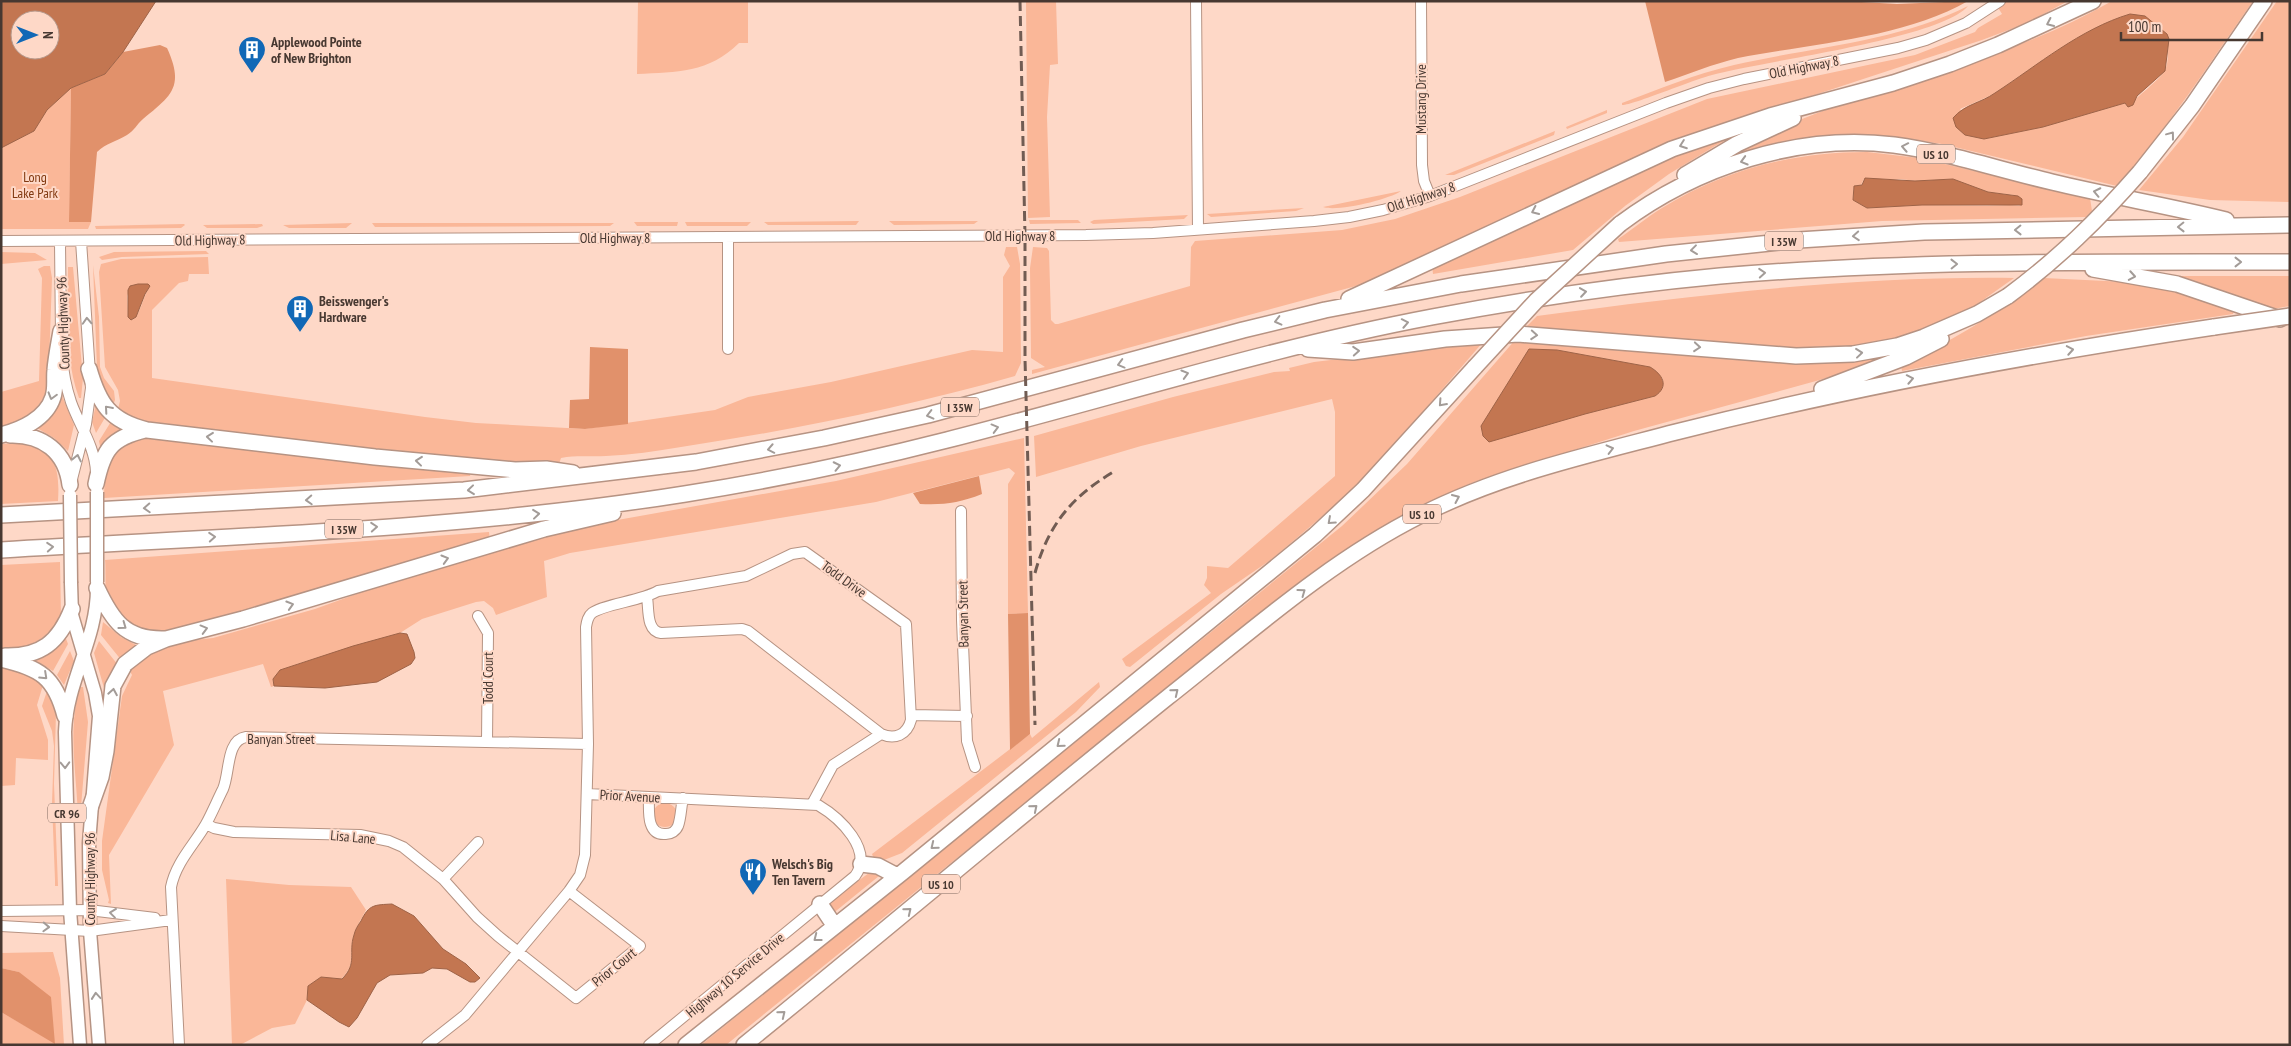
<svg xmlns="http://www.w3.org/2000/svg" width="2291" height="1046" font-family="'PT Sans Narrow',sans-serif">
  <rect width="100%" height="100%" fill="#fed8c7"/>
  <path fill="#fab798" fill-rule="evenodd" d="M638,1H748V43H739C709,73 677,72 637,74Z
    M1026,1H1056L1058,64L1050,65L1047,117L1050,217L1028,218Z
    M1994,1H2068L2027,23L1982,40L1760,113L1650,153L1535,203L1413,264L1356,286L1032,374V370L1045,367L1031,358L1030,268L1033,247L1047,248L1049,251L1051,320L1055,324H1058L1190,286L1191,247L1195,241L1342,230L1395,219L1460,197L1707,99L1915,55L1975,32L1978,28L2002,14Z
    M2112,1H2253C2209,64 2168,128 2117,186L1942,144L1897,137L1831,135L1776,143L1740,153L1738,147C1767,134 1796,121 1825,110C1922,75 2022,53 2112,1ZM2145,16L2167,34C2167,45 2170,60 2165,70C2161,79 2136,97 2128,107L2125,103L2043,127L1984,139L1960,109L1994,94L2056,51Z
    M2277,1H2290V202L2210,200L2139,190L2183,137Z
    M1968,6C1940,39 1763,61 1712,75C1695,79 1631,106 1622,105V103C1659,89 1695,74 1734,65C1812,47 1897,42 1968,6Z
    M71,88L69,222H91L88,229H1V148L34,131L47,110Z
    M1607,110V113L1567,129L1566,127Z
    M1746,130L1715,146L1669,174L1625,206L1573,250L1433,274L1432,265L1658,160Z
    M1555,131L1554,135L1454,175H1445Z
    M1867,152L1919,158L2090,198L2092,211L2086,217L1882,221L1619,242L1618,239C1633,229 1647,217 1662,208C1725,169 1794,152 1867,152ZM1864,179H1901L1915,181L1952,179L1988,192L2014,195L2020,206L2010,205L1987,206L1922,205L1867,208L1853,200V189L1857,185L1860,187Z
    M1401,191C1388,200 1337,212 1323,207Z
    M1304,208L1296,211L1211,217L1207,214Z
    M1188,215L1184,219L1093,224L1090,222L1094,220Z
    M1029,220H1078L1081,223L1030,224Z
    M859,221L856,225H768L764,222Z
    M889,221H978L974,224L894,225Z
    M634,222H678L677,226H637Z
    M685,222H751L747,226H687Z
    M352,223L346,228H289L283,225Z
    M372,223H614L610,226L375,227Z
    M184,224L185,225L181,228L96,229L95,226Z
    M262,224L263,226L257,228H207L203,225Z
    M1006,247H1017L1020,264L1021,363L1015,376C906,407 794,430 681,447C656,451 631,455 606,456C590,457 576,455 561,458L559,464L491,463L142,422L130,419L118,409L120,401L118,390L105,367L99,272L101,264L121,259L208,257L209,274H189L188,281L179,283L152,310V378L425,417L476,423L585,429L715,410L748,397L831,382L972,350L1003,352V277L1010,266L1004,255ZM145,284L150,286C143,296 141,314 132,320L128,317L127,296L131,286Z
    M206,251L209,254L122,257L102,260L99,257L114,252Z
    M1,252L35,253L47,260L1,264Z
    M93,265L99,317L100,367L104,378L114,391L115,400L113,405L98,376L97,368Z
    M44,266H50L52,278L48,392L46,391C42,403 34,412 23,418L24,421L1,430V392L39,381L42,278L38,269Z
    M68,267H73L83,378L81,398H79C64,356 68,311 68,267Z
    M2169,276H2290V306L2268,310Z
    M2014,278L1969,310L1895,341L1828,351L1523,330L1537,316C1695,295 1854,276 2014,278Z
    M2044,278L2147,283L2235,307L2233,314L2086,336L1902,371L1901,365C1951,341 2000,313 2044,278Z
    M1516,339L1891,352L1893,358L1816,381L1634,431L1474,482L1424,504L1373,532L1319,568L1208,655L726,1045H701L1342,526L1407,464ZM1530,349L1557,350L1650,367L1663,379L1662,389L1655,396L1585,414L1481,426Z
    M1483,342L1377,465L1352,491L1272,559L1221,594L1130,667L1126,666L1122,659L1211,593L1204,585L1207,578V566L1228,568L1335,476V412L1332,399L1141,446L1036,477L1034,436L1173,397L1274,372L1290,371L1289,368L1314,362Z
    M61,393L74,425L68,451L54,438L37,428Z
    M96,404L106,416L96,433L92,422Z
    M112,420L125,428L101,451L99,441Z
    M146,437L471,471L470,476L104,498C105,460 109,449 146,437Z
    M1024,438L1028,613L1008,614V484L1015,473L1009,468L876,502L570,553L544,561L547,597L496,615L493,608L484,601L476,602L422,619L400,633L297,664L273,679L274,686L271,687L263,664L163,691L174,745L109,855L111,904L108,903L109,900L102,870V841L122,696L132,675L129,669L150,654L161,649L194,640L213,638L315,609L423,570L567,529L836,481Z
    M18,443C56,446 60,469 58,501L1,504V444Z
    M489,532L490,541L173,632L171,629C141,636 115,620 106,590C105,586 106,566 105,560Z
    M60,562L61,618L59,622C43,640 27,651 1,648V565Z
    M103,622L121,637L138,646L122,661L101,635Z
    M65,636L68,644L53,671L33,659Z
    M99,641L118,665L106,695L94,653Z
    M70,651L74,661L64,685L57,675Z
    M1,667L26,674L43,685L37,705L48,740V760L16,758L15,785L1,786Z
    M1099,682L1100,687L1076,712L902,853L884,860L874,859L872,854L1030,734L1032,738Z
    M80,687H83L88,722L80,819H78C77,775 67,730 80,687Z
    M47,691L56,713L54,784L58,886H55V880L52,803L54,746L52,731L42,706Z
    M653 815a12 12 0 1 1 24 0a12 12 0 1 1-24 0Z
    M869,873H876L879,876L831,915L829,907V902Z
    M226,879L289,885L351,887L366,910C362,918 356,927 354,935C348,953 358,963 341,979L321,977L308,986L307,1000L295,1024L272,1028L240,1045H232Z
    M53,952L60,978L64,1045H1V1012L55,1043L19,972L1,968V953Z"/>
  <path fill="#e1916b" d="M1645,1H1844L1897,4L1968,1C1904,38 1810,44 1738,58C1713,64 1689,74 1665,82Z
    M160,45L167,48C185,87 171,96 143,119C137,124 134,131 127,135C116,142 106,143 97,152L91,222H69L71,88L105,74L123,52Z
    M590,347L628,349V424L585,429L569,428L570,400L589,399Z
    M979,476L982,494C959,503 945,505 920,504L913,493Z
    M1028,613L1030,734L1010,750L1008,614Z
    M1,968L19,972L51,997L55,1044L1,1012Z"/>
  <path fill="#c37651" stroke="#9e6347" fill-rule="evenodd" d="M1,1H156L123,52L105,74L71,88L47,110L34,131L1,148ZM20,20H50V50H20Z
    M2130,14L2145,16L2167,34L2169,39L2165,71L2137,96L2133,105L2128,107L2125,103L2043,127L1984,139L1965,135L1956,127L1953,118C1965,104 1981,103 1995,93C2038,65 2080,29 2130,14Z
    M1865,178L1915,181L1953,179L1988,192L2018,196L2022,199V205H1922L1867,208L1853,200L1854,186L1862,185Z
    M138,284H148L150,286L145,294L136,317L131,320L128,317V290L130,286Z
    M1529,349L1557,350L1650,367C1662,374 1670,386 1655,396L1585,414L1489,442L1483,436L1481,426Z
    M400,633L407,634L414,652L415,658L411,664L377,682L325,688L274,686L273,679L280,670L353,646Z
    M392,904L414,916L443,949L466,964L480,978L475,982H470L447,969L432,968L423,973L390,975L377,983L357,1018L349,1027L339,1022L307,1000L308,986L321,977L342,979C358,963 348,953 354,935C355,930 358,925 361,921C369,904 375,905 392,904Z"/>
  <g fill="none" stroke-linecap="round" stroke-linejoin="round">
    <defs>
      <path id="minor" d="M1196,1L1198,230
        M1421,1L1422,165L1424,181L1430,196
        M1,241L1086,235L1153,233L1314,221L1349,217L1383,210L1430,196L1666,103L1709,88L1744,79L1898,48L1926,40L1966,23L2000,1
        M60,242L61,336
        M728,349V237
        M62,355C63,371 66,387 71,402C79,425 95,446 96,472
        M71,483L86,424L91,388L81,241
        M961,511L962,620L967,741L975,767
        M478,616L488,633L487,742
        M911,715L967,716
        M587,794L818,805C840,818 874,850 855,876L649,1045
        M649,797C649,810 646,836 666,834C671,834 676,831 678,826C681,818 681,807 683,798
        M812,804L833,765L881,734
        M206,824L214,828L234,832L360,835L389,841L403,847L443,879L477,917L498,936L576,998L640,946L569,891
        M443,879L478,842
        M1,911L89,910L155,918
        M1,926L90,931L171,920
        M179,1045L171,887C176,862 194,845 206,824C212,813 217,801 223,789C230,773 226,740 246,737L588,744
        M427,1045L465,1015L569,891L580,875L585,855L588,744L586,627C587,621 588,616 592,613C604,604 641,601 658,591L746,576L792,554L805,552L906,624L911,720C907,735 895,740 881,734L748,631L742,629L661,633C646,631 649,609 647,597"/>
      <path id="major" d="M71,583L72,615L95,693L99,716L89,843L90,931L99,1045
        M80,1045L70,910L65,732C67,680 97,640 97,588"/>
      <path id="highway" d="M2140,172L2192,106L2264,1
        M1685,175L1737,144L1793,118
        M1620,224C1696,167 1798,133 1894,145C1947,152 2000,170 2052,182C2110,196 2169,206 2226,220
        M2093,269L2177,284L2280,319
        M1349,299L1672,149L1770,116L1893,83L1950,64L1998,45L2093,1
        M1308,349L1353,352L1445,339L1518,334L1796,356L1853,354L1897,346L1924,337L1977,314L2008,296
        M89,369C99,404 110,421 147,430L375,457L515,470L546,469L573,473
        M1822,389L1906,357L1941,339
        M1,435C21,430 46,419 53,397C56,388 54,379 55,370C56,357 59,343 61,331
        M10,435C43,434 66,452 70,485
        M96,484C103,450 111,438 145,430
        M1,515L464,490L696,462L824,438L928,415L1243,330L1325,310L1461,284L1666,254L1799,240L1924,232L2290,225
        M1,550C229,536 459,530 685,494C773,480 861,462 947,440C1109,399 1268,348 1432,317C1527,299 1623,285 1720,276C1909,260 2100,262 2290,262
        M97,588C112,620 125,640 164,639
        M5,656C41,657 59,642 72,609
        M1,659C40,668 55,677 65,716
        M90,808L101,777L106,751L113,686L125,664L147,647L166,639L243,619L544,529L613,513
        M861,864L878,866L897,876
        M820,904L834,925
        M686,1045L903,872L1315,535L1363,490L1475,367
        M744,1045C886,930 1026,811 1168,697C1248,634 1329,561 1421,515C1502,474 1589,455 1676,432C1854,387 2033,354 2214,327"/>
    </defs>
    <use href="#minor" stroke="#b69383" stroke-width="12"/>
    <use href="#major" stroke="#b69383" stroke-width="15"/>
    <use href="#highway" stroke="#b69383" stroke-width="18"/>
    <use href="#minor" stroke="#fff" stroke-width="10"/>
    <use href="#major" stroke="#fff" stroke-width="12"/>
    <use href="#highway" stroke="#fff" stroke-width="15"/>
    <path stroke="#715c53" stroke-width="3" stroke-dasharray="10 5" stroke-linecap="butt" d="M1020,1L1025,236V359L1035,725
      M1035,573C1048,525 1072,496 1115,471"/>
    <defs>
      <path id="major-bridge" d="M97,492V582
        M70,495L71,583"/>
      <path id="highway-bridge" d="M2008,296C2059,258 2098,220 2140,172
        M2214,327L2290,316
        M1475,367L1536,301L1620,224"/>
    </defs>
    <use href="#major-bridge" stroke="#b69383" stroke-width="15" stroke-linecap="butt"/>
    <use href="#highway-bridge" stroke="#b69383" stroke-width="18" stroke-linecap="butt"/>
    <use href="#major-bridge" stroke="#fff" stroke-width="12"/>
    <use href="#highway-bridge" stroke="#fff" stroke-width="15"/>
  </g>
  <defs><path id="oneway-chevron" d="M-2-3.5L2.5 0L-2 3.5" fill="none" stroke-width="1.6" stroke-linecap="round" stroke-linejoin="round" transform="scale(1.25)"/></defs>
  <g stroke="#a39c98">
    <use href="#oneway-chevron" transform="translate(2050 23) rotate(155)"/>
    <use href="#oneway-chevron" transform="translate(2171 135) rotate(-53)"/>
    <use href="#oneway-chevron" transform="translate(1683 145) rotate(160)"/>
    <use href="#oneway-chevron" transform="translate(1905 147) rotate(-169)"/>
    <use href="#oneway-chevron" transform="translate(1744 161) rotate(164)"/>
    <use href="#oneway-chevron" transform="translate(2097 192) rotate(-168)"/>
    <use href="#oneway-chevron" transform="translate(1535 211) rotate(155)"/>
    <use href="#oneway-chevron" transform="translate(2181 227) rotate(179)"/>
    <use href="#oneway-chevron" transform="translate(2018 230) rotate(179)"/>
    <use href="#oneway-chevron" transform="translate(1856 236) rotate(176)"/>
    <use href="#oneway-chevron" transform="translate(1694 250) rotate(173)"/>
    <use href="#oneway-chevron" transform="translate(2238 262)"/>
    <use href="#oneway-chevron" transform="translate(1954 264) rotate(-1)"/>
    <use href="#oneway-chevron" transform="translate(1762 273) rotate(-4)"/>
    <use href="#oneway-chevron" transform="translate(2132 276) rotate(10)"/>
    <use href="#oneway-chevron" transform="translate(1583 292) rotate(-8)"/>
    <use href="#oneway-chevron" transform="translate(87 321) rotate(-93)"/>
    <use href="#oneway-chevron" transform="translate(1278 321) rotate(166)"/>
    <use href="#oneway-chevron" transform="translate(1405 323) rotate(-11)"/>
    <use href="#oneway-chevron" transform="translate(1534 335) rotate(4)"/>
    <use href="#oneway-chevron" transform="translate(1697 347) rotate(5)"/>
    <use href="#oneway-chevron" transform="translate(2070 350) rotate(-10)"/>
    <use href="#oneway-chevron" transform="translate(1356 351) rotate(-4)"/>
    <use href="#oneway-chevron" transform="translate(1859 353) rotate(-6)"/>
    <use href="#oneway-chevron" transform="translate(1121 364) rotate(165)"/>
    <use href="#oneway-chevron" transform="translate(1185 374) rotate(-16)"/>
    <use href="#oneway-chevron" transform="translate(1910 379) rotate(-11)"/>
    <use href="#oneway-chevron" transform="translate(52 396) rotate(106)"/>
    <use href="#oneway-chevron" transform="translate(1442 403) rotate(132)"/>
    <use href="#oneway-chevron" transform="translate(108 409) rotate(-131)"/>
    <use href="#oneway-chevron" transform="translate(930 415) rotate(166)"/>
    <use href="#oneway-chevron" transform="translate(995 428) rotate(-15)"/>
    <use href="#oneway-chevron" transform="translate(210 437) rotate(-174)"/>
    <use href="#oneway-chevron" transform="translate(771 449) rotate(169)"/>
    <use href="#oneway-chevron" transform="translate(1610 449) rotate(-14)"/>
    <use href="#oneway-chevron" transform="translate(77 458) rotate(-78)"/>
    <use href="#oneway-chevron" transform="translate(419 461) rotate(-174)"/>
    <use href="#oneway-chevron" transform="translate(837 466) rotate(-12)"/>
    <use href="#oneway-chevron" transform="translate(471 490) rotate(174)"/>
    <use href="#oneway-chevron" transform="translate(1456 498) rotate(-24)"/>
    <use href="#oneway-chevron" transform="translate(309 500) rotate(177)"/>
    <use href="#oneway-chevron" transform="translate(147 508) rotate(177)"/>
    <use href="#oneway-chevron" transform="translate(536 514) rotate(-6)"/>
    <use href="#oneway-chevron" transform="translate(1331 521) rotate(138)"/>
    <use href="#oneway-chevron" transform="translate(374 527) rotate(-4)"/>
    <use href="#oneway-chevron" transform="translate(212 537) rotate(-4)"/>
    <use href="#oneway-chevron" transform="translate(50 547) rotate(-4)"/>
    <use href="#oneway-chevron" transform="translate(445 559) rotate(-16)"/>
    <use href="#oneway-chevron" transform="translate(1302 592) rotate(-36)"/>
    <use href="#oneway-chevron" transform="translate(290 605) rotate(-17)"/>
    <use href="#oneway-chevron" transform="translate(123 626) rotate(36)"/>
    <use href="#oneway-chevron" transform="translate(204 629) rotate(-15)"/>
    <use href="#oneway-chevron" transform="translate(44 676) rotate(43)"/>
    <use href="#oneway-chevron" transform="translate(113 692) rotate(-80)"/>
    <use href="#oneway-chevron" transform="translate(1175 692) rotate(-39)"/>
    <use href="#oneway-chevron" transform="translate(1060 744) rotate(141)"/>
    <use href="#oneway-chevron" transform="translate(65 765) rotate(88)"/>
    <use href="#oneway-chevron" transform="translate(1034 808) rotate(-40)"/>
    <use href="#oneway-chevron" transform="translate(934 846) rotate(141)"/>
    <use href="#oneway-chevron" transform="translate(908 911) rotate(-39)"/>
    <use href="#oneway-chevron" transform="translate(113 913) rotate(-173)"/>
    <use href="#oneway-chevron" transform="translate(46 927) rotate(2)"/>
    <use href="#oneway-chevron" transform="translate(817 938) rotate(142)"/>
    <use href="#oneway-chevron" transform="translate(96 996) rotate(-95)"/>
    <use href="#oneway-chevron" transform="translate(782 1014) rotate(-39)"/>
  </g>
  <defs>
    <symbol id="building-pin" viewBox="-11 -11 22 30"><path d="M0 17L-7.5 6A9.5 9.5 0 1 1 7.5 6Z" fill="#1168b6" stroke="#fed8c7"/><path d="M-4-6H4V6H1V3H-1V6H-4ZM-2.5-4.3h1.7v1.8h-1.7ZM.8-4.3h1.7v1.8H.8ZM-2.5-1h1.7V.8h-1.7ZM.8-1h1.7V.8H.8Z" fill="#fff"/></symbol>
    <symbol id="restaurant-pin" viewBox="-11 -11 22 30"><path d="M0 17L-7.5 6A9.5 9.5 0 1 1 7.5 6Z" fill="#1168b6" stroke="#fed8c7"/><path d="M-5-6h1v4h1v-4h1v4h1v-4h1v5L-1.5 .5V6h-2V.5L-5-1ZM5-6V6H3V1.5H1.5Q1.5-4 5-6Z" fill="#fff"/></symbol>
  </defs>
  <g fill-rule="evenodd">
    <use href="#building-pin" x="236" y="34" width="32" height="43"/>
    <use href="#building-pin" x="284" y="293" width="32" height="43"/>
    <use href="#restaurant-pin" x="737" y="856" width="32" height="43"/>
  </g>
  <g text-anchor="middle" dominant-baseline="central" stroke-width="4" stroke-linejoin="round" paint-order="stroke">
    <g fill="#fed8c7" stroke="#7e685e" stroke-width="1">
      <rect x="1917" y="144.5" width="38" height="19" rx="4"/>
      <rect x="1765" y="231.5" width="38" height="19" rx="4"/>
      <rect x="941" y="397.5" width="38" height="19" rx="4"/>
      <rect x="1403" y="504.5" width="38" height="19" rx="4"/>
      <rect x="325" y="519.5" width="38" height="19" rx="4"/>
      <rect x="48" y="803.5" width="38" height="19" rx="4"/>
      <rect x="922" y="874.5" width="38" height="19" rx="4"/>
    </g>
    <g font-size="12" font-weight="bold" fill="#473831">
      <text x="1936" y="154">US 10</text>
      <text x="1784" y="241">I 35W</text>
      <text x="960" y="407">I 35W</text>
      <text x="1422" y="514">US 10</text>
      <text x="344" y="529">I 35W</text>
      <text x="67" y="813">CR 96</text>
      <text x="941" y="884">US 10</text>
    </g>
    <g font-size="14" font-weight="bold" fill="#473831" stroke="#fed8c7" text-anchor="start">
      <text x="271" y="42">Applewood Pointe<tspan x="271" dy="16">of New Brighton</tspan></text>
      <text x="319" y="301">Beisswenger's<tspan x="319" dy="16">Hardware</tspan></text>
      <text x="772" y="864">Welsch's Big<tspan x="772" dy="16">Ten Tavern</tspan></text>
    </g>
    <g font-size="14" fill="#473831" stroke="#fed8c7">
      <text transform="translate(1804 67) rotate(-11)">Old Highway 8</text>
      <text transform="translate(1421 99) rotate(-90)">Mustang Drive</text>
      <text transform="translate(1421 197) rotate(-18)">Old Highway 8</text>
      <text x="1020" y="236">Old Highway 8</text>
      <text x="615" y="238">Old Highway 8</text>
      <text transform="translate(210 240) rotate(-1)">Old Highway 8</text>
      <text transform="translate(63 323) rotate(-92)">County Highway 96</text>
      <text transform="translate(844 579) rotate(36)">Todd Drive</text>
      <text transform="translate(963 614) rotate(-91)">Banyan Street</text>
      <text transform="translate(488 678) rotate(-90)">Todd Court</text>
      <text x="281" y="739">Banyan Street</text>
      <text transform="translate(630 796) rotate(3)">Prior Avenue</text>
      <text transform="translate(353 837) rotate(5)">Lisa Lane</text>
      <text transform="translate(90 879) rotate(-90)">County Highway 96</text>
      <text transform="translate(614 967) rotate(-39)">Prior Court</text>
      <text transform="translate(735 975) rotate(-40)">Highway 10 Service Drive</text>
    </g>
    <g font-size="14" fill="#813910" stroke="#fed8c7">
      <text x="35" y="177">Long<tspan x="35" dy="16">Lake Park</tspan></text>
    </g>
  </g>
  <rect width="2291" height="1046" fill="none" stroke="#473831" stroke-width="5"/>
  <g transform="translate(35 35) rotate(90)"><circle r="24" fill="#fed8c7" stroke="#b5988b"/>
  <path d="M0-4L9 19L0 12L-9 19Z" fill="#1168b6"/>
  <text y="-8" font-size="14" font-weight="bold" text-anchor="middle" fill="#473831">N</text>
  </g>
  <path d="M2121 32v8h141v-8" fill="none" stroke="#473831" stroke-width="2.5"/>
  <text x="2128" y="32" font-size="15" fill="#473831" stroke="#fed8c7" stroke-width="4" paint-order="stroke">100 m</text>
</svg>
